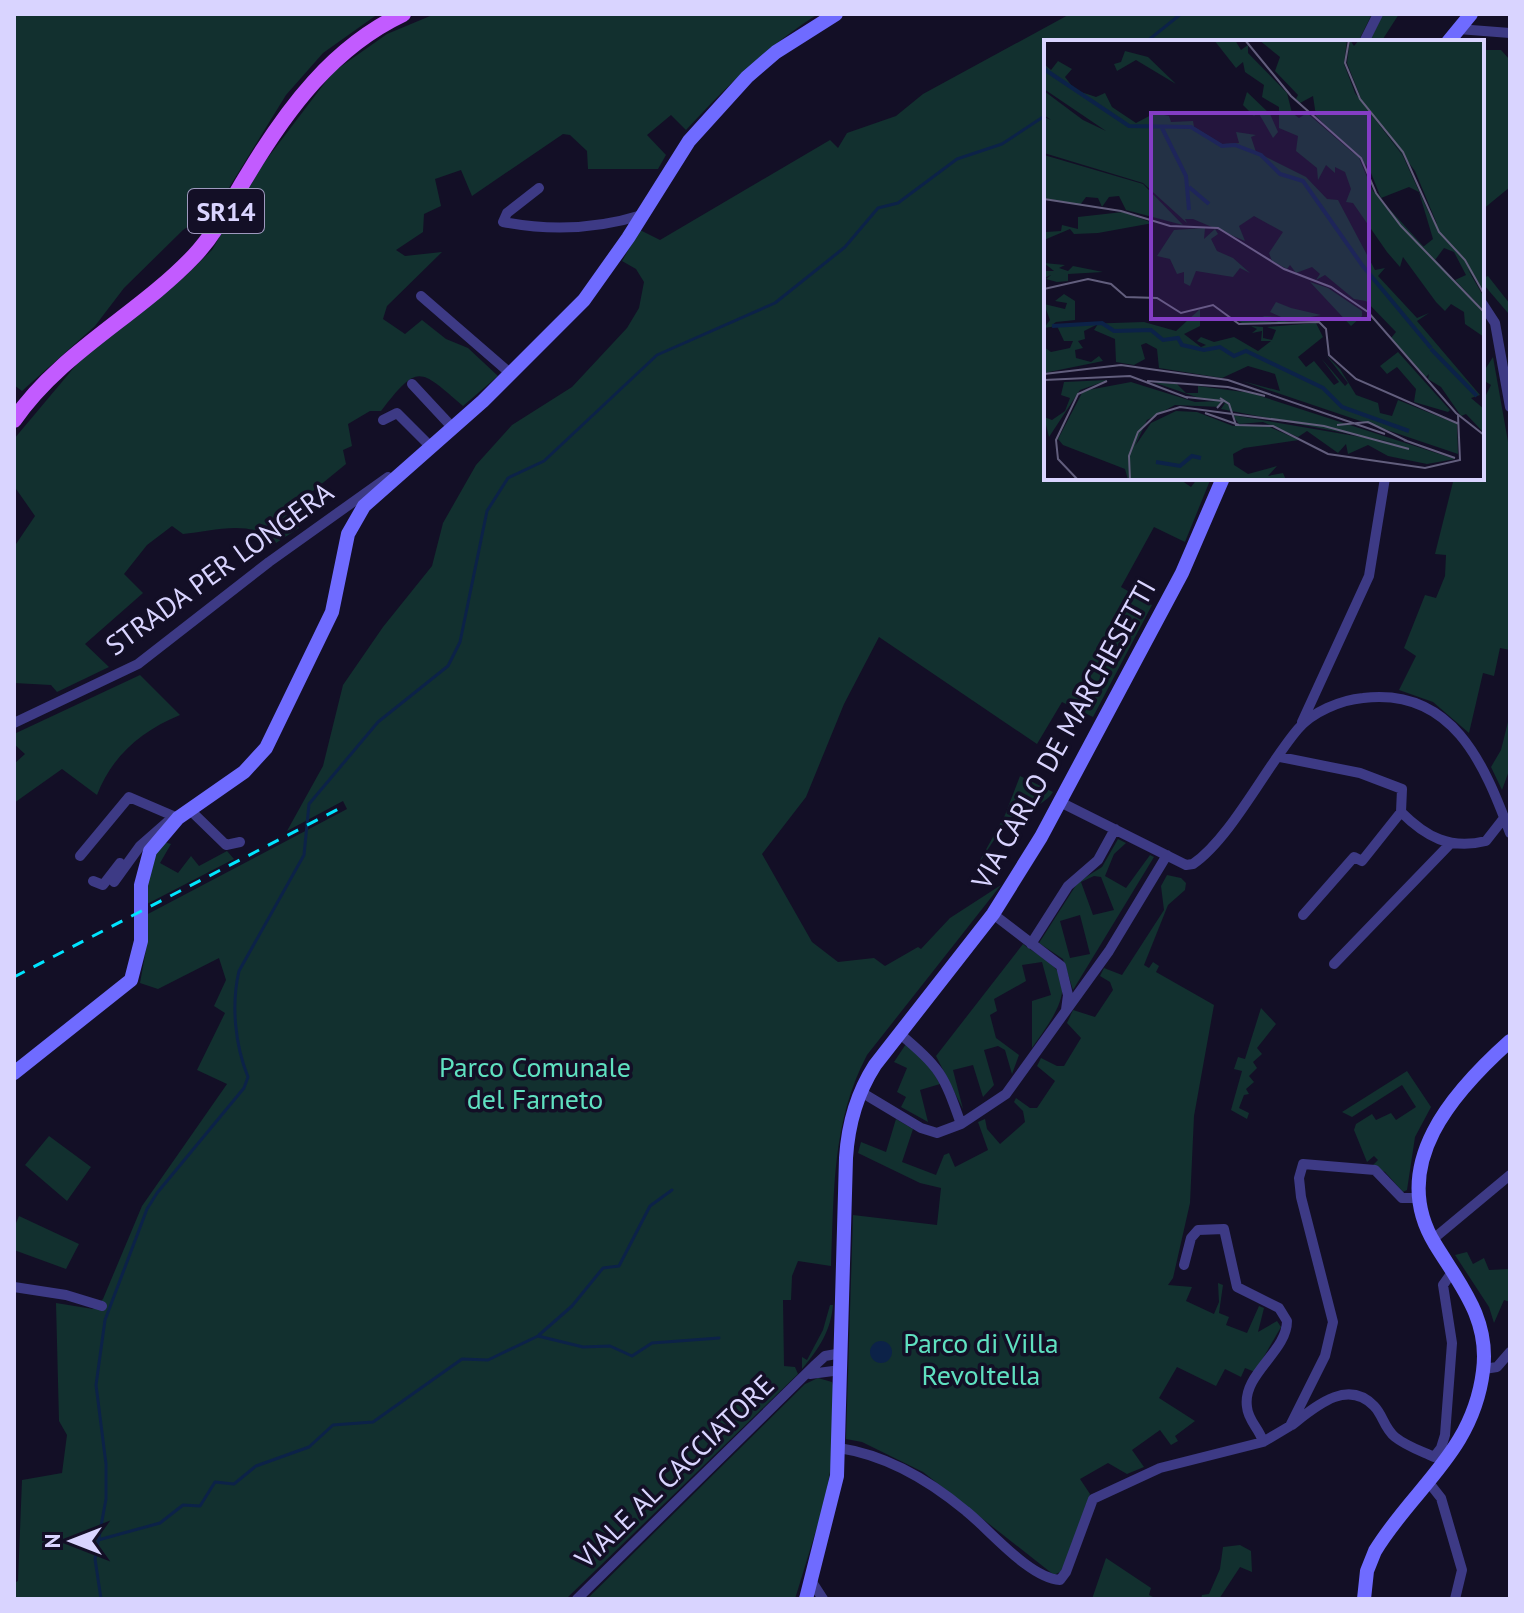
<svg xmlns="http://www.w3.org/2000/svg" width="1524" height="1613" font-family="'PT Sans',sans-serif">
  <rect width="100%" height="100%" fill="#130f26"/>
  <path fill="#12302f" fill-rule="evenodd" d="M14,14H378L323,53L286,95L216,209L183,230L124,288L95,326L22,391L14,385Z
    M435,14H818C765,48 729,84 686,130L671,115L647,135L666,155L658,169H588L587,151L570,135L563,134L472,196L461,170L435,179L441,206L424,214L423,232L396,250L405,256L442,252L387,306L383,319L405,334L422,320L446,339L468,348L498,376L463,406C419,368 418,363 381,411H370L348,424L352,446L343,450L346,464L286,513L299,528L276,543C253,518 213,531 183,534L172,526L147,545L124,574L143,593L85,644L109,667L57,692L51,685L14,683V547L35,516L14,486V439L82,358L182,279L212,250L257,172L333,72L387,34Z
    M1070,14H1372L1358,42H1046V478H1178L1191,487L1198,478H1211L1185,542L1154,527L1121,587L1152,605L1093,717L1062,702L1037,744L879,637L844,704L806,797L762,854L812,942L838,962L874,958L885,966L918,947L921,949L950,918L1001,885L867,1055C832,1121 834,1192 831,1266L798,1261L792,1276L791,1300H783L784,1366L795,1367L798,1374L566,1599H14V1583L18,1581L22,1480L62,1473L67,1435L59,1421L56,1303L93,1309L103,1299L142,1206L227,1084L197,1070L225,1013L214,1006L226,980L219,958L158,989L140,983L147,944L146,915L347,809L343,801L287,831L323,766L343,685L383,627L432,566L443,523L476,465L512,425L572,387L627,328L639,308L644,282L636,269L622,261L640,230L660,240L830,140L838,148L847,133L896,116L923,94Z
    M1383,14H1399L1381,42H1369Z
    M1482,50H1501L1510,60V187L1482,210Z
    M1488,276L1510,304L1508,313L1484,285L1483,278Z
    M1493,357L1510,453V650L1500,648L1494,676L1483,673L1469,733L1433,702L1399,690L1416,656L1404,648L1425,595L1436,598L1445,576L1446,555L1435,554L1454,478H1482V403L1491,385L1483,380L1482,374Z
    M140,675L180,715C141,731 112,756 97,795L62,769L14,803V764L25,754L14,744V734Z
    M1510,714V768L1502,790L1491,767L1501,750Z
    M1020,776L1053,792C1046,803 1035,804 1028,816L1009,817L977,866L1005,815Z
    M1118,839L1126,843L1114,854L1105,876L1126,888L1150,855L1154,857L1073,990L1063,959L1039,943L1078,882L1102,867ZM1094,876L1101,877L1114,910L1093,915L1081,882ZM1080,915L1090,954L1070,958L1060,921Z
    M161,841L171,844L160,863L178,873L191,856L199,866L227,851L234,859L145,905L148,875Z
    M1167,875L1181,878L1186,883L1185,890L1168,905L1144,965L1149,968L1153,962L1159,966L1156,972L1214,1005L1194,1116L1190,1203L1173,1278L1168,1285L1192,1287L1186,1301L1214,1314L1219,1302L1218,1283L1223,1285L1219,1313L1229,1317L1226,1325L1247,1333L1259,1306L1264,1308L1258,1332L1277,1321L1281,1327L1255,1372L1245,1368L1241,1377L1225,1369L1216,1386L1177,1367L1159,1398L1195,1421L1175,1436L1178,1441L1171,1445L1160,1430L1132,1450L1144,1467L1127,1474L1108,1463L1080,1479L1090,1494L1062,1571L1054,1575L923,1472L862,1442L846,1439L853,1215L937,1225L941,1188L920,1183L858,1153L861,1142L886,1152L896,1119L913,1129L902,1162L936,1175L944,1155L949,1153L955,1167L988,1150L978,1122L985,1119L987,1129L1000,1144L1025,1122L1023,1111L1014,1102L1016,1098L1030,1108H1037L1055,1081L1037,1066L1041,1058L1057,1066H1064L1081,1038L1067,1023L1073,1010L1095,1017L1113,990L1110,982L1100,976L1104,968L1122,975L1164,910L1161,886Z
    M1023,944C1033,952 1046,958 1054,967C1078,991 1045,1028 1032,1048V1001L1051,995L1042,962L1022,965L1026,981L994,999L997,1011L990,1015L996,1038L1019,1055L1012,1074L1005,1050L998,1046L984,1050L994,1085L983,1097L973,1065L953,1070L963,1109L936,1056Z
    M1261,1008L1276,1024L1257,1048L1262,1054L1253,1062L1257,1068L1249,1076L1254,1082L1246,1089L1249,1094L1244,1095L1239,1108L1249,1113L1247,1119L1231,1110L1242,1071L1234,1069L1238,1057L1245,1059Z
    M906,1044L928,1064L940,1084L920,1090L928,1122L901,1107L906,1097L897,1092L907,1068L894,1062Z
    M1407,1071L1431,1107L1415,1137L1407,1190L1403,1192L1385,1172L1372,1166L1378,1160L1374,1156L1367,1162L1354,1130L1356,1124L1372,1114L1376,1120L1391,1113L1396,1120L1416,1107L1402,1085L1352,1117L1342,1112Z
    M49,1136L91,1167L67,1201L25,1165Z
    M19,1216L79,1244L66,1269L14,1250V1228Z
    M1467,1252L1473,1264L1484,1258L1489,1270L1510,1269V1302L1504,1300L1494,1323L1489,1307L1455,1255Z
    M830,1305H833C831,1330 819,1349 802,1369V1357L807,1360L823,1330Z
    M818,1378L832,1382L834,1389L831,1466L825,1501L795,1599H587L805,1384Z
    M1240,1545L1251,1551L1252,1572L1240,1567L1219,1599H1201L1202,1595L1209,1594L1220,1569L1223,1547Z
    M1106,1558L1151,1588L1149,1595L1157,1599H1092Z"/>
  <path fill="#0c2248" d="M870 1352a11 11 0 1 1 22 0a11 11 0 1 1-22 0Z"/>
  <g fill="none" stroke-linecap="round" stroke-linejoin="round">
    <path stroke="#0c2248" stroke-width="3" d="M1146,42L1181,14
      M539,1335L572,1306L603,1268L619,1266L650,1206L672,1190
      M98,1540L160,1523L183,1505L200,1506L215,1482L234,1484L256,1466L309,1447L333,1425L373,1422L462,1359L488,1360L538,1336L583,1347L610,1346L632,1356L652,1343L719,1338
      M101,1599L95,1559L106,1499V1464L96,1385L105,1320L147,1209L157,1193L244,1088L248,1077C235,1045 231,1005 239,971L304,855L309,804L378,722L448,666L460,642L487,511L508,478L544,461L657,355L775,303L845,247L878,208L898,203L957,159L1002,144L1046,115"/>
    <path stroke="#3d3a85" stroke-width="10" d="M1458,29L1510,33
      M1364,42L1378,14
      M539,188L507,213L503,222C550,231 597,229 642,215
      M421,296L511,374
      M1482,303L1495,323L1510,407
      M412,384L452,427
      M383,420L397,413L429,445
      M1302,722L1369,576L1385,478
      M14,723L138,664L269,562L388,477
      M1280,757L1360,773L1402,789L1401,812C1426,837 1450,850 1486,841L1504,818
      M1060,802L1186,865L1193,864C1231,838 1267,765 1298,729C1312,712 1341,700 1363,698C1452,687 1484,763 1510,833
      M189,809L226,845L240,842
      M80,856L129,797L178,818
      M93,881L103,885L120,863
      M114,882L140,846L173,817
      M993,914L1061,966L1068,995L1066,1010
      M1303,915L1354,857L1362,861L1401,812
      M1031,944L1068,886L1098,860L1115,829
      M1334,964L1449,845
      M899,1033C941,1069 943,1073 961,1124
      M861,1092L921,1128L937,1133L961,1124L1006,1094L1109,951L1167,855
      M1432,1240L1510,1175
      M1184,1265L1191,1238L1198,1230L1224,1229L1237,1287L1279,1308L1287,1321C1287,1352 1242,1374 1247,1407C1248,1421 1260,1429 1263,1442
      M14,1287L66,1295L102,1306
      M1484,1369L1497,1367L1510,1352
      M810,1374L841,1370
      M1292,1425C1315,1407 1347,1378 1374,1406C1383,1415 1384,1428 1395,1437C1406,1446 1421,1451 1434,1457L1441,1448L1445,1435L1452,1343L1443,1285L1453,1271
      M839,1448C886,1455 930,1481 966,1511C990,1530 1029,1578 1060,1580L1066,1572L1093,1499L1160,1468L1263,1442L1290,1426L1325,1356L1333,1322L1301,1197L1299,1178L1303,1164L1375,1170L1402,1198H1420
      M1430,1484L1441,1498L1462,1570L1455,1599
      M812,1582L823,1599
      M577,1599L814,1366L825,1356L842,1353"/>
    <path stroke="#6f6bff" stroke-width="14" d="M1448,42L1471,14
      M14,1073L131,980L141,941V885L150,851L178,818L244,772L266,748L332,612L348,534L364,506L483,401L584,300L628,238L689,141L747,77L776,52L836,14
      M806,1599L837,1476L846,1158C848,1126 857,1093 875,1065L993,914L1041,837L1182,573L1223,478
      M1364,1599L1367,1571L1375,1551C1414,1487 1473,1452 1483,1371C1490,1319 1460,1285 1435,1244C1387,1165 1454,1091 1510,1041"/>
    <path stroke="#c25bff" stroke-width="16" d="M14,420C61,352 138,315 194,256C217,232 231,201 248,174C287,109 333,47 403,14"/>
    <path stroke="#00e5ff" stroke-width="3" stroke-dasharray="12 10" stroke-linecap="butt" d="M14,977L346,805"/>
  </g>
  <g text-anchor="middle" dominant-baseline="central" stroke-width="7" stroke-linejoin="round" paint-order="stroke">
    <rect fill="#130f26" stroke="#9e99be" stroke-width="2" x="188" y="189" width="76" height="44" rx="6"/>
    <g font-size="26" font-weight="bold" fill="#d9d4ff">
      <text x="226" y="211">SR14</text>
    </g>
    <g font-size="28" fill="#d9d4ff" stroke="#130f26">
      <text transform="translate(219 568) rotate(-36)">STRADA PER LONGERA</text>
      <text transform="translate(1063 734) rotate(-61)">VIA CARLO DE MARCHESETTI</text>
      <text transform="translate(674 1471) rotate(-44)">VIALE AL CACCIATORE</text>
    </g>
    <g font-size="28" fill="#5fe0c0" stroke="#130f26">
      <text x="535" y="1066">Parco Comunale<tspan x="535" dy="32">del Farneto</tspan></text>
      <text x="981" y="1342">Parco di Villa<tspan x="981" dy="32">Revoltella</tspan></text>
    </g>
  </g>
  <g transform="translate(1044 40)">
    <rect width="440" height="440" fill="#130f26"/>
    <path d="M170,0H191L197,10L204,5V13L243,53L248,73L255,78L263,73L315,118L329,151L440,273V297L421,284L420,272L407,264L401,271L392,262L359,217L356,227L343,212L309,163L302,162L307,149L301,132L291,127V133L282,125L274,140L273,128L252,111L254,96L235,88V67L218,57L220,45L201,32L199,22L192,28ZM215,0H303L300,24L311,53L359,116L385,173L417,218L440,257V271L411,240L422,235L410,212L400,208L391,220L379,207L389,199L375,152L365,147L337,158L325,128L272,76L269,56L256,63L252,59L254,55L231,31L236,17ZM306,0L310,6L315,0H440V252L395,189L371,131L318,61L303,23ZM81,11L104,17L132,44L92,20L73,31L70,24L77,22ZM14,21L28,29L21,37L31,50L52,57L61,53L68,67L92,83L111,73L125,76L127,82L149,81L150,87L178,104L195,103L192,92L212,95L207,97L212,112L262,137L283,159L294,160L331,230L341,228L334,236L373,278L385,273L373,281L436,355L427,358L440,369V393L422,374L417,376L397,347L384,339L385,334L382,337L347,298L352,292L322,261L310,259L281,235L272,240L276,234L268,227L252,233L246,225L243,229L228,221L225,213L239,192L210,176L195,186L201,201L149,179H141L143,183L99,143L0,113V77L7,80L0,75V51L39,80L62,91L0,49V24L7,30ZM203,52L226,74L234,92L229,98L214,72L210,76L199,65ZM0,115L99,144L139,185L82,170L75,156L65,157L58,167L54,158L42,157L36,165L0,158ZM79,172L109,183L54,193L30,194L26,189L0,200L2,192L17,191L18,185L34,189V177ZM161,188L160,199L171,189L174,194L167,199L173,211L189,218L206,233L196,228L189,237L152,231L146,246L140,243V232L133,234L126,219L113,216L130,190ZM0,223L21,225L15,228L24,231L29,226L59,232L24,234V241L13,242L2,239L7,235L0,238V231H10ZM266,242L284,248L318,271V276L307,286ZM20,254L31,261V280L12,282L8,285L100,282L132,291L156,269V286L140,294L157,307L162,305L153,301L157,297L170,302L190,297L214,311L227,301H217L218,291L208,293L213,289L207,286L219,287V298L228,300L232,290L223,287L272,283L279,297L254,317L262,327L270,321L290,345L295,342L277,318L301,346L304,343L282,315L296,329L312,355L334,363L336,373L348,376L354,360L413,384L414,414L198,341L236,351L231,334L204,326L178,338L115,328L113,309L102,303L97,305L101,319L90,325L72,322L71,299L50,290L54,284L40,291L41,299L34,301L39,308L31,310L32,318L47,322L55,316L59,321L0,333V307L7,312L26,308L29,301H20L13,286L0,288L6,280L0,264L21,269L23,263L11,261ZM232,262L247,268L277,275L230,284L198,283L190,279L234,282L218,276L237,277L226,272ZM354,312L406,370L404,372L370,362L372,349L353,327L343,334L336,326ZM64,340L36,350L5,397L0,377L8,380L21,371L26,358L17,355L20,342ZM87,342L151,362L176,361V367L131,365L103,380L91,406L107,383L132,371L153,372L189,386L221,385L255,400L200,408L189,414L190,425L204,434L233,426L224,436L239,433L242,440H84L81,429L19,405L14,399L39,351ZM109,342L133,344L142,353H154V346L207,353L411,419L383,424L344,416L324,405L304,414L302,404L294,413L263,391L254,397L219,382L195,384L188,375L358,404L177,369L181,363L158,359Z" fill="#12302f"/>
    <path fill="none" stroke="#0c2248" stroke-width="4" d="M0,29L85,86L147,87L178,106L191,105L217,115L236,134L259,141L318,225L387,308M117,86L142,136L145,170M145,147L165,164M8,286L58,283L70,291L107,290L119,300L134,298L138,305L160,310L176,307L190,316L202,311L279,348L298,367L365,391M387,309L433,356M112,422L136,426L148,416L157,418"/>
    <path fill="none" stroke="#625e7d" stroke-width="2" d="M201,0L247,56L317,118L332,153L357,186L440,272M305,0L301,23L316,59L359,112L395,192L421,220L440,254M0,159L77,171L126,186L174,188L240,229L287,247L324,272L412,373L440,395M0,249L44,239L67,244L82,257L113,258L137,273L169,265L195,284L275,282L282,289L285,315L312,339L415,384M0,334L77,325L184,340L341,394M0,340L86,336L144,358M103,341L184,347L221,356M142,357L179,361L173,368M176,358L185,364L192,385L229,386L284,414L381,428L416,420L414,375M161,373L195,385M293,385L324,382L363,401M360,400L411,418M34,440L14,419L12,400L34,354L63,341M86,440L85,416L94,392L113,374L136,367L280,386L365,409"/>
    <path fill="#843dc5" fill-opacity="0.15" stroke="#843dc5" stroke-width="4" d="M107,73H325V279H107Z"/>
    <rect width="440" height="440" fill="none" stroke="#d9d4ff" stroke-width="4"/>
  </g>
  <rect width="1524" height="1613" fill="none" stroke="#d9d4ff" stroke-width="32"/>
  <g transform="translate(72 1541) rotate(270)" stroke="#130f26" stroke-width="6" paint-order="stroke">
  <path d="M0-6L14 30L0 20L-14 30Z" fill="#d9d4ff"/>
  <text y="-12" font-size="22" font-weight="bold" text-anchor="middle" fill="#d9d4ff">N</text>
  </g>
</svg>
